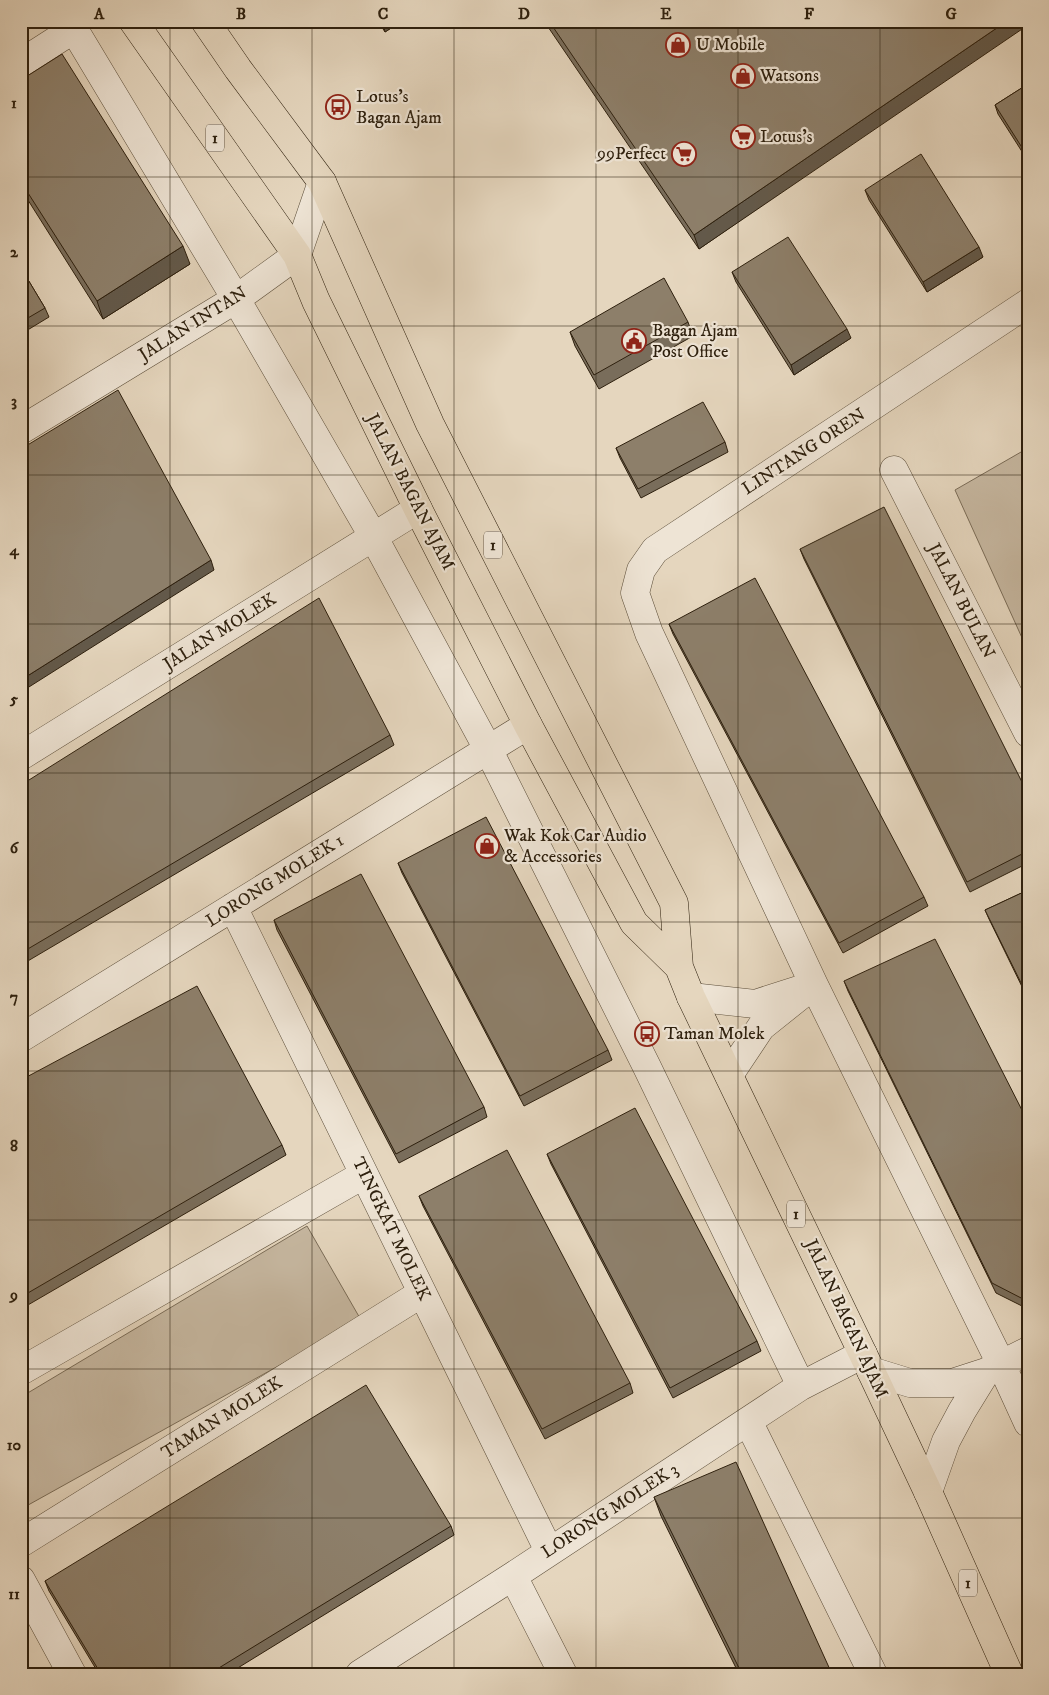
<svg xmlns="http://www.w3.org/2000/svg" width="1049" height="1695" font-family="'IM FELL DW Pica',serif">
  <rect width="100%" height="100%" fill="#e5d6be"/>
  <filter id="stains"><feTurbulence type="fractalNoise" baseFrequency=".004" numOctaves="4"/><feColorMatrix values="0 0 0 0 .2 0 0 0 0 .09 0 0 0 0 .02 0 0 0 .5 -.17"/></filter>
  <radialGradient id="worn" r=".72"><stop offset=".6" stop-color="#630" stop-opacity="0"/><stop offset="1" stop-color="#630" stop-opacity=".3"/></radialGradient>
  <path fill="#c6b7a0" stroke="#7a6c57" d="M1028,448V651L955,490Z
    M307,1226L361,1320L21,1509V1397Z"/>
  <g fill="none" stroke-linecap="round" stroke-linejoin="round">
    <defs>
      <path id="minor" d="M69,21L236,299L373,536L488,749L647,1067L801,1386
        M21,63L74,29
        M1028,303L655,550L641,570L635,593L649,633L814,985L1001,1364L1028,1423
        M21,430L236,299L297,255L322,182
        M894,470L1028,733
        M21,756L418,509
        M233,907L549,1551
        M691,997L755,1004L814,985
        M21,1038L528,725
        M729,1075L761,1027L801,995
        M21,1371L363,1175
        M871,1371L910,1383H952L986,1372L1028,1351
        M748,1421L873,1674
        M928,1492L946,1441L962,1411L986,1372
        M21,1543L422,1293
        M513,1576L563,1674
        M21,1580L72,1674
        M360,1674L513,1576L801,1386L863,1354"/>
      <path id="major" d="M133,21L297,255L316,301L418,509L528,725L634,923L679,967
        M205,21L238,69L322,182L430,424L674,903L679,967L691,997L863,1354L928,1492L1009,1674"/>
    </defs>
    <use href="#minor" stroke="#5c4e3a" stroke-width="29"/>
    <use href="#major" stroke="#2e200e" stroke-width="29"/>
    <use href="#minor" stroke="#eee4d5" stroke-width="28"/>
    <use href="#major" stroke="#e5d6be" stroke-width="28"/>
  </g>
  <path fill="#796d5b" stroke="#2e200e" d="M378,21H402L385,32Z
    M544,21H1028L699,249Z
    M21,80L190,264L103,319L21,189Z
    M1028,84V161L998,114L995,105Z
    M865,190L983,257L927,292L869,200Z
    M21,268L45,308L49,317L21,334Z
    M732,272L851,338L794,375L736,282Z
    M688,322L693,336L599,389L575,346L570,332Z
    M725,442L728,452L641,498L620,458L616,448Z
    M800,549L1028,794V863L970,892L804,559Z
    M669,624L924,897L928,906L843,953L673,634Z
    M390,735L394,745L21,965V785Z
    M398,863L608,1050L612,1060L524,1106L402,873Z
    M1028,890V999L989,919L985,910Z
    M274,920L484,1107L487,1117L399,1163L277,930Z
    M844,981L1028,1122V1309L996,1293L848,991Z
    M21,1080L282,1145L286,1155L21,1309Z
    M547,1154L757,1341L761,1351L673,1398L551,1164Z
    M419,1196L630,1383L633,1393L545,1439L423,1206Z
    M654,1497L832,1674H739L661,1516Z
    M451,1526L454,1535L228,1674H99L49,1591L45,1581Z"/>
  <path fill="#63594a" stroke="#2e200e" d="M392,21H402L385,32L384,27Z
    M1007,21H1028V25L699,249L694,235Z
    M183,246L190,264L103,319L97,301Z
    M979,247L983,257L927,292L923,282Z
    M847,329L851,338L794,375L791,365Z
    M211,560L214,570L21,692V680Z"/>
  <path fill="#8d7f6a" stroke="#2e200e" d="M380,21H392L384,27Z
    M549,21H1007L694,235Z
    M62,54L183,246L97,301L21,182V80Z
    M1028,84V157L995,105Z
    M921,154L979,247L923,282L865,190Z
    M788,237L847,329L791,365L732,272Z
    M21,268L45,308L21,322Z
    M664,278L688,322L594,375L570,332Z
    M118,390L211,560L21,680V449Z
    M703,402L725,442L638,489L616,448Z
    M884,507L1028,794V851L967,882L800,549Z
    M755,578L924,897L839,943L669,624Z
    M319,598L390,735L21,953V785Z
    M486,817L608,1050L520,1096L398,863Z
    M361,874L484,1107L396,1154L274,920Z
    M1028,890V997L985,910Z
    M935,939L1028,1122V1298L1025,1300L992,1283L844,981Z
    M197,986L282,1145L21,1297V1080Z
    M635,1108L757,1341L670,1388L547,1154Z
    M507,1150L630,1383L542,1429L419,1196Z
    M366,1385L451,1526L209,1674H101L45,1581Z
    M736,1462L832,1674H742L654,1497Z"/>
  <path fill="none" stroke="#2e200e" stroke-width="1" stroke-opacity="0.55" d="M170,21V1674M312,21V1674M454,21V1674M596,21V1674M738,21V1674M880,21V1674M21,177H1028M21,326H1028M21,475H1028M21,624H1028M21,773H1028M21,922H1028M21,1071H1028M21,1220H1028M21,1369H1028M21,1518H1028"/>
  <defs>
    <symbol id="shop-ring" viewBox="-11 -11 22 22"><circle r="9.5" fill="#eee4d5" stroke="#8f2418" stroke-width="1.5"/><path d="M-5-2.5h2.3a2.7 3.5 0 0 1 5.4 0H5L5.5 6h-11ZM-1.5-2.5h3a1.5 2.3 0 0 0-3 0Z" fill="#8f2418"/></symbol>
    <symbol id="bus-ring" viewBox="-11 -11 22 22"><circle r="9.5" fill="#eee4d5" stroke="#8f2418" stroke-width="1.5"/><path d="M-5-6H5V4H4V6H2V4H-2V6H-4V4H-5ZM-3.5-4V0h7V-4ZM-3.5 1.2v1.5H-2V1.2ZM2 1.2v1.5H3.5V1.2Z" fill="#8f2418"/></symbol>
    <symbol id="supermarket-ring" viewBox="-11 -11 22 22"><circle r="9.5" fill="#eee4d5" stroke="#8f2418" stroke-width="1.5"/><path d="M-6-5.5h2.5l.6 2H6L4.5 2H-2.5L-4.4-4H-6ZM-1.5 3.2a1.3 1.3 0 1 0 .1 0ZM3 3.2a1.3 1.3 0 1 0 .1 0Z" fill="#8f2418"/></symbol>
    <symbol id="civic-ring" viewBox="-11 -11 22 22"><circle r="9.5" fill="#eee4d5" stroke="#8f2418" stroke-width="1.5"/><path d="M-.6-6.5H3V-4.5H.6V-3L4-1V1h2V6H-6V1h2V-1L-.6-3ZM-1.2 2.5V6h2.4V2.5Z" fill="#8f2418"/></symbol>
  </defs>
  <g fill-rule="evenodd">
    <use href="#shop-ring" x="664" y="31" width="28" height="28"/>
    <use href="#shop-ring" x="729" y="62" width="28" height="28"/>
    <use href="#bus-ring" x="324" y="93" width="28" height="28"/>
    <use href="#supermarket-ring" x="729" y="123" width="28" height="28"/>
    <use href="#supermarket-ring" x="670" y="140" width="28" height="28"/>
    <use href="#civic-ring" x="620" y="327" width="28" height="28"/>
    <use href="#shop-ring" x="473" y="832" width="28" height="28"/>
    <use href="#bus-ring" x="633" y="1020" width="28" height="28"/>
  </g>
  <g text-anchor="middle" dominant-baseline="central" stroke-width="4.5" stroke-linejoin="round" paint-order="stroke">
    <g fill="#eee4d5" stroke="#685b4a" stroke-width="1">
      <rect x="206" y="124.5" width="18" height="27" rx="4"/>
      <rect x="484" y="531.5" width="18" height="27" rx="4"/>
      <rect x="787" y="1200.5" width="18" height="27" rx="4"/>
      <rect x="959" y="1569.5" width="18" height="27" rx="4"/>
    </g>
    <g font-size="16" font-weight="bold" fill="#2e200e">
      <text x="215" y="138">1</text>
      <text x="493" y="545">1</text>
      <text x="796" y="1214">1</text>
      <text x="968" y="1583">1</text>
    </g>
    <g font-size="18" fill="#2e200e" stroke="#eee4d5" text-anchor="start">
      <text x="696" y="45">U Mobile</text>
      <text x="760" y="76">Watsons</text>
      <text x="356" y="97">Lotus's<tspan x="356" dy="21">Bagan Ajam</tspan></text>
      <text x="760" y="137">Lotus's</text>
      <text x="666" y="154" text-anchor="end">99Perfect</text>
      <text x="652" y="331">Bagan Ajam<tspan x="652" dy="21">Post Office</tspan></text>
      <text x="504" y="836">Wak Kok Car Audio<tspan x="504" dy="21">&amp; Accessories</tspan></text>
      <text x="664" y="1034">Taman Molek</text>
    </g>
    <g font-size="18" fill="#2e200e" stroke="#eee4d5">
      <text transform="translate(193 324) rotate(-32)">JALAN INTAN</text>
      <text transform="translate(804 452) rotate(-33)">LINTANG OREN</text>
      <text transform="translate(410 492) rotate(63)">JALAN BAGAN AJAM</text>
      <text transform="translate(961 601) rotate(63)">JALAN BULAN</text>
      <text transform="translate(220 632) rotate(-32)">JALAN MOLEK</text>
      <text transform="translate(275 881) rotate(-32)">LORONG MOLEK 1</text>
      <text transform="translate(391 1229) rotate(64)">TINGKAT MOLEK</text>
      <text transform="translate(846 1319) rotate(65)">JALAN BAGAN AJAM</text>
      <text transform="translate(222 1418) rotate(-32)">TAMAN MOLEK</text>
      <text transform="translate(610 1511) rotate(-33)">LORONG MOLEK 3</text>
    </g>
  </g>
  <rect width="1049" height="1695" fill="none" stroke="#e5d6be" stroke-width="55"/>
  <rect x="28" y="28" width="994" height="1640" fill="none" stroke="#2e200e" stroke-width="2"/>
  <g font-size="16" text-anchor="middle" font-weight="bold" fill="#2e200e">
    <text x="99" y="19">A</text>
    <text x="241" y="19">B</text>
    <text x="383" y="19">C</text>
    <text x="524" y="19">D</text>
    <text x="666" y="19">E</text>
    <text x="809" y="19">F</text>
    <text x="951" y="19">G</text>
    <text x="14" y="108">1</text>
    <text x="14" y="257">2</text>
    <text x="14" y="406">3</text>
    <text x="14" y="555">4</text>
    <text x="14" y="704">5</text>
    <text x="14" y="853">6</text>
    <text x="14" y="1002">7</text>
    <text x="14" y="1151">8</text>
    <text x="14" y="1300">9</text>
    <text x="14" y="1450">10</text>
    <text x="14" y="1599">11</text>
  </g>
  <rect width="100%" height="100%" filter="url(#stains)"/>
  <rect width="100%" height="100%" fill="url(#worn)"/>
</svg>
